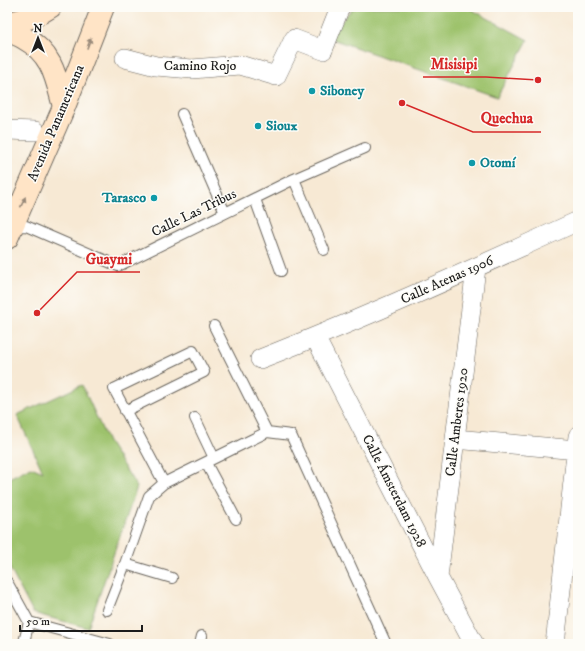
<svg xmlns="http://www.w3.org/2000/svg" width="585" height="651" font-family="'IM FELL DW Pica',serif">
  <rect width="100%" height="100%" fill="#fdfcf7"/>
  <filter id="ink" filterUnits="userSpaceOnUse"><feTurbulence type="fractalNoise" baseFrequency=".025" numOctaves="2"/><feDisplacementMap in="SourceGraphic" scale="8" xChannelSelector="R" yChannelSelector="G"/><feConvolveMatrix kernelMatrix="1 2 1 2 8 2 1 2 1" color-interpolation-filters="sRGB"/></filter>
  <filter id="wash" filterUnits="userSpaceOnUse"><feTurbulence type="fractalNoise" baseFrequency=".012" numOctaves="4" result="noise"/><feDisplacementMap in="SourceGraphic" scale="16" xChannelSelector="R" yChannelSelector="G"/><feGaussianBlur stdDeviation="0.9" result="paint"/><feColorMatrix in="noise" values="0 0 0 0 0 0 0 0 0 0 0 0 0 0 0 0 0 1.4 0 .05"/><feComposite in="paint" operator="in"/></filter>
  <g filter="url(#wash)">
    <rect width="100%" height="100%" fill="#f7e9d4"/>
    <path fill="#9dc26c" stroke="#5c6f44" d="M356,7H467L528,40L497,97L329,38L349,12Z
      M82,385L108,442L137,487L88,628L33,613L7,563V479L31,467L43,472L17,415Z"/>
  </g>
  <g filter="url(#ink)">
    <g fill="none" stroke-linecap="round" stroke-linejoin="round">
      <defs>
        <path id="lane" d="M182,114L225,213
          M294,179L324,250
          M255,199L281,271
          M11,227L26,226L118,266L294,179L365,148
          M214,326L267,432
          M125,411L204,372L193,351L114,389L164,483
          M195,418L214,458
          M206,463L236,519
          M125,564L172,578
          M7,582L29,622L110,644
          M107,610L125,564L149,496L164,483L267,432L291,435L386,644
          M25,644L24,642L29,622
          M200,644L202,636"/>
        <path id="street" d="M125,58L156,66L192,69L240,65L276,76L294,39L323,50L340,7
          M7,130L35,131
          M315,337L438,577L474,644
          M260,359C367,317 473,269 578,221
          M455,439L577,450
          M438,577L476,268
          M555,644L578,436"/>
        <path id="secondary" d="M7,23C23,21 37,16 50,7
          M7,30C13,33 19,35 24,38C53,54 56,78 64,107
          M7,238L64,107L103,7"/>
      </defs>
      <use href="#lane" stroke="#69645c" stroke-width="12"/>
      <use href="#street" stroke="#69645c" stroke-width="20"/>
      <use href="#secondary" stroke="#69645c" stroke-width="24"/>
      <use href="#lane" stroke="#fff" stroke-width="10"/>
      <use href="#street" stroke="#fff" stroke-width="19"/>
      <use href="#secondary" stroke="#ffe4c6" stroke-width="22"/>
    </g>
    <defs><path id="oneway-solid" d="M-6-.8H1V-3.2L6.5 0L1 3.2V.8H-6Z"/></defs>
    <g fill="#998a7a">
      <use href="#oneway-solid" transform="translate(89 43) rotate(-69)"/>
      <use href="#oneway-solid" transform="translate(23 202) rotate(-65)"/>
    </g>
  </g>
  <g fill="#0f9aa8" stroke="#fdfcf7" stroke-width="1.5">
    <circle cx="312" cy="91" r="4"/>
    <circle cx="258" cy="126" r="4"/>
    <circle cx="472" cy="163" r="4"/>
    <circle cx="154" cy="198" r="4"/>
  </g>
  <g text-anchor="middle" dominant-baseline="central" stroke-width="3" stroke-linejoin="round" paint-order="stroke">
    <g font-size="14" fill="#1c1c1c" stroke="#fdfcf7">
      <text x="200" y="66">Camino Rojo</text>
      <text transform="translate(56 123) rotate(-67)">Avenida Panamericana</text>
      <text transform="translate(194 213) rotate(-26)">Calle Las Tribus</text>
      <text transform="translate(447 280) rotate(-24)">Calle Atenas 1906</text>
      <text transform="translate(457 422) rotate(-83)">Calle Amberes 1920</text>
      <text transform="translate(394 491) rotate(63)">Calle Ámsterdam 1928</text>
    </g>
    <g font-size="14" font-weight="bold" fill="#0d838f" stroke="#fdfcf7" text-anchor="start">
      <text x="320" y="91">Siboney</text>
      <text x="266" y="126">Sioux</text>
      <text x="480" y="163">Otomí</text>
      <text x="146" y="198" text-anchor="end">Tarasco</text>
    </g>
  </g>
  <path fill="none" stroke="#d62828" stroke-width="1.5" d="M538 80L486 77H423M402 103L473 132H541M37 313L77 272H140"/>
  <g fill="#d62828" stroke="#fdfcf7" stroke-width="1.5">
    <circle cx="538" cy="80" r="4"/>
    <circle cx="402" cy="103" r="4"/>
    <circle cx="37" cy="313" r="4"/>
  </g>
  <g font-size="15" text-anchor="middle" font-weight="bold" fill="#d62828" stroke="#fdfcf7" stroke-width="3" stroke-linejoin="round" paint-order="stroke">
    <text x="454" y="69">Misisipi</text>
    <text x="507" y="123">Quechua</text>
    <text x="109" y="264">Guaymi</text>
  </g>
  <rect width="585" height="651" fill="none" stroke="#fdfcf7" stroke-width="24"/>
  <g transform="translate(38 38)" stroke="#fdfcf7" stroke-width="3" paint-order="stroke">
  <path d="M0-3L7 15L0 10L-7 15Z" fill="#1c1c1c"/>
  <text y="-6" font-size="11" font-weight="bold" text-anchor="middle" fill="#1c1c1c">N</text>
  </g>
  <path d="M20 625v6h122v-6" fill="none" stroke="#1c1c1c" stroke-width="2"/>
  <text x="26" y="625" font-size="12" fill="#1c1c1c" stroke="#fdfcf7" stroke-width="3" paint-order="stroke">50 m</text>
</svg>
